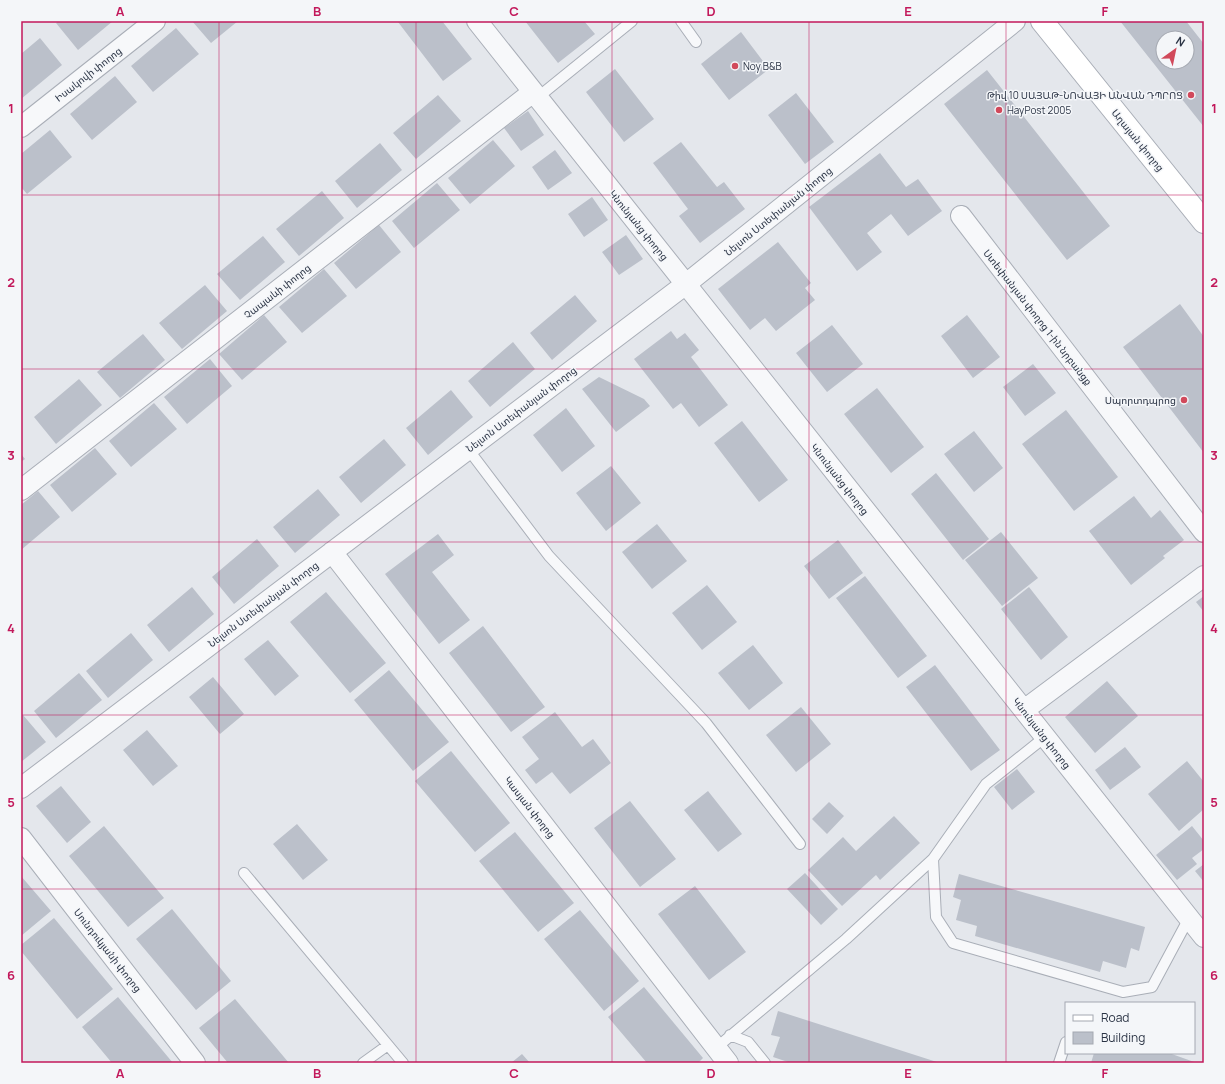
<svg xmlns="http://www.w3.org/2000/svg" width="1225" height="1084" font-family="Manrope,'Noto Sans Armenian',sans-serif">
  <rect width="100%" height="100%" fill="#e4e7ec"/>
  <path fill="#bbc0ca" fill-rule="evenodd" d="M59,21H113L78,50L56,23Z
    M192,21H238L211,43Z
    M399,21H442L472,59L443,81L398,22Z
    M525,21H584L595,34L558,63Z
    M1120,21H1186L1204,44V127ZM1163,38H1187V62H1163Z
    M176,28L199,54L153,92L131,66Z
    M741,32L769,69L729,100L701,64Z
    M40,38L62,65L21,99V54Z
    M615,69L654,119L624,142L586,92Z
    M987,70L1110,226L1067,260L944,104Z
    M115,76L137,102L92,140L70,114Z
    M796,93L834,142L805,164L768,115Z
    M438,95L461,121L416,159L393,133Z
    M528,111L544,135L521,151L504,128Z
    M50,130L72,157L27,194L21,187V154Z
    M493,140L515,166L470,204L448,178Z
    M681,142L717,187L724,182L745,209L700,243L679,216L688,209L653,163Z
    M380,143L402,170L357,208L335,181Z
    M555,150L572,173L548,190L532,167Z
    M880,153L906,187L918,179L942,211L908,236L891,214L867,233L882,252L857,271L809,207Z
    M437,183L460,210L414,248L392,221Z
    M322,191L344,218L299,256L276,229Z
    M592,197L608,220L584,237L568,214Z
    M379,225L401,252L356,289L334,263Z
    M626,235L643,259L619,275L602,252Z
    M263,236L285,262L240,300L217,274Z
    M778,242L811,283L805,288L815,300L776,331L765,318L750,330L718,289Z
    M324,269L347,296L302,333L279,307Z
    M205,285L227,311L182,349L159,323Z
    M575,295L597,321L552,360L530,333Z
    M1180,304L1204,337V453L1123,347Z
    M264,315L287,342L242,380L219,354Z
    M967,315L1000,357L973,378L941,336Z
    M832,325L863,364L827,392L796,353Z
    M671,331L677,339L685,333L699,350L691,357L728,405L699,427L681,403L673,409L634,359Z
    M143,334L165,360L120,398L97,372Z
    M513,342L535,369L490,407L468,381Z
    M210,359L232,386L187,424L164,397Z
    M1033,364L1056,393L1025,416L1003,387Z
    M599,377L644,399L650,406L616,432L582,389Z
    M79,379L102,405L56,444L34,417Z
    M877,388L924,447L891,473L844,414Z
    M451,390L473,417L428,455L406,428Z
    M154,403L177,429L131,467L109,441Z
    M566,408L595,446L562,472L533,435Z
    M1066,410L1118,477L1074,511L1022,444Z
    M742,421L788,480L759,502L714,443Z
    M974,431L1003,468L974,492L944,454Z
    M384,439L406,465L361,503L339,477Z
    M95,448L117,474L72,512L50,485Z
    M21,454L25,459L21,462Z
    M611,466L641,503L606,531L576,493Z
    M936,473L989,539L963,560L911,494Z
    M318,489L340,515L295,553L273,527Z
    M38,491L60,517L21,550V505Z
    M1134,496L1151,518L1160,510L1184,540L1163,556L1165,558L1131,585L1089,531Z
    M657,524L687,561L652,589L622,552Z
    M1001,532L1038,578L1002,606L965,560Z
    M438,534L454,555L432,572L470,620L439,644L385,574Z
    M257,539L279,566L234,604L212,577Z
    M838,540L863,573L829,599L804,566Z
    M865,576L927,656L898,678L836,598Z
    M707,585L737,622L702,650L672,613Z
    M192,587L214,614L169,652L147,625Z
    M1029,587L1068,637L1041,660L1001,609Z
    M326,592L386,663L350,693L290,622Z
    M1204,596V612L1196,602Z
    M483,626L545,707L511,732L449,653Z
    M131,633L153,660L108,698L86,671Z
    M268,640L299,676L275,696L244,659Z
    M753,645L783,683L749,710L718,673Z
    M935,665L1000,750L971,771L906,687Z
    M389,670L449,742L413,771L354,700Z
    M79,673L102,700L56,738L34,711Z
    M213,677L244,714L220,734L189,697Z
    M1107,681L1138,716L1095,753L1065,717Z
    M801,707L831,744L796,772L766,735Z
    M555,712L582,747L593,739L611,763L570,794L552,772L536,784L525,770L539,759L522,737Z
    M23,715L46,742L21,762V717Z
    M147,730L178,766L153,786L123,750Z
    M1125,747L1141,767L1110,790L1095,770Z
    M451,751L510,823L475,852L415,781Z
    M1187,761L1204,782V809L1179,831L1148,794Z
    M1017,769L1035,792L1012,810L994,787Z
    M61,786L91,822L67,843L36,806Z
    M708,791L742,834L718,852L684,810Z
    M630,801L676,859L640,887L594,828Z
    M829,802L844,816L827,834L812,819Z
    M894,816L920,843L880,880L876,875L842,906L808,870L843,837L856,851Z
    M297,824L328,860L303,880L273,844Z
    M104,826L164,898L128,927L69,856Z
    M1192,826L1204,841V849L1192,858L1197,864L1177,880L1156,855Z
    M515,832L574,903L538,932L479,861Z
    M1204,864V882L1195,871Z
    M805,873L838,909L821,925L787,889Z
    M959,874L1145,927L1139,951L1131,948L1126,968L1103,961L1100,972L975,936L977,926L956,920L961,900L953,897Z
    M21,876L51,911L21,936Z
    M695,886L746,952L709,980L658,914Z
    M172,909L231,981L196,1010L136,939Z
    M580,910L639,981L604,1011L544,939Z
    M54,918L113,989L77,1019L21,951V945Z
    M644,987L703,1058L698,1063H647L608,1017Z
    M118,997L173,1063H112L82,1027Z
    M235,999L289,1063H228L199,1028Z
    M778,1011L940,1063H791L773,1057L780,1037L771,1035Z
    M1094,1053H1169L1197,1063H1091Z
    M522,1054L530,1063H511Z"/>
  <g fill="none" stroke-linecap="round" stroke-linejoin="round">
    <defs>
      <path id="service" d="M681,21L696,42
        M537,98L632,21
        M468,449L549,556L706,723L800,844
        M933,859L936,917L953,943L1123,992L1152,987L1189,918
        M244,873L403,1063
        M730,1035L748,1042L765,1063
        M716,1048L846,939L933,859L986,784L1045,737
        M363,1063L388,1045
        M1059,1063L1066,1042"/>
      <path id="minor" d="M477,21L1204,937
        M21,127L155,21
        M961,216L1204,532
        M21,490L533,92
        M332,552L728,1063
        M1024,710L1204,576
        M21,788L686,284L1015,21
        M21,838L195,1063"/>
      <path id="secondary" d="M1042,21L1204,222"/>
    </defs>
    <use href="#service" stroke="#a9aeb7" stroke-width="12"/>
    <use href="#minor" stroke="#a9aeb7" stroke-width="22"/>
    <use href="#secondary" stroke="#a9aeb7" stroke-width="24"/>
    <use href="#service" stroke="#f7f8fa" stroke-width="10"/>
    <use href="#minor" stroke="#f7f8fa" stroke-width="20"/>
    <use href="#secondary" stroke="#fff" stroke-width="22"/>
  </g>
  <path fill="none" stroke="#c2185b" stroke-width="1" stroke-opacity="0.55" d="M219,21V1063M416,21V1063M612,21V1063M809,21V1063M1006,21V1063M21,195H1204M21,369H1204M21,542H1204M21,715H1204M21,889H1204"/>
  <g fill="#d1495b" stroke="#f4f6f9" stroke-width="1.5">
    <circle cx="735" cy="66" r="4"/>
    <circle cx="1191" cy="95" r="4"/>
    <circle cx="999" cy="110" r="4"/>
    <circle cx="1184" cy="400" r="4"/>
  </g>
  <g text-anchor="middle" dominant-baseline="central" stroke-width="3" stroke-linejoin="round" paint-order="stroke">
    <g font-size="10" fill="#2b3445" stroke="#f4f6f9" text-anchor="start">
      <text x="743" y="66">Noy B&amp;B</text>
      <text x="1183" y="95" text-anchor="end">Թիվ 10 ՍԱՅԱԹ-ՆՈՎԱՅԻ ԱՆՎԱՆ ԴՊՐՈՑ</text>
      <text x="1007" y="110">HayPost 2005</text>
      <text x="1176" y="400" text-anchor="end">Սպորտդպրոց</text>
    </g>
    <g font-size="10" fill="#2b3445" stroke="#f4f6f9">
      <text transform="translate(88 74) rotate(-38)">Իսակովի փողոց</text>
      <text transform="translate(1138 140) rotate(51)">Աղայան փողոց</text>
      <text transform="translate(778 211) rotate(-39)">Նելսոն Ստեփանյան փողոց</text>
      <text transform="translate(639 225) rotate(51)">Կնունյանց փողոց</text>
      <text transform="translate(277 291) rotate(-38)">Չապաևի փողոց</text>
      <text transform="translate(1038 317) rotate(52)">Ստեփանյան փողոց 1-ին նրբանցք</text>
      <text transform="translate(521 409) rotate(-37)">Նելսոն Ստեփանյան փողոց</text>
      <text transform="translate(840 479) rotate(52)">Կնունյանց փողոց</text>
      <text transform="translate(263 604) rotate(-37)">Նելսոն Ստեփանյան փողոց</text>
      <text transform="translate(1042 733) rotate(52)">Կնունյանց փողոց</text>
      <text transform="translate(530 807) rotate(52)">Կասյան փողոց</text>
      <text transform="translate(108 950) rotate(52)">Սունդուկյանի փողոց</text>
    </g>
  </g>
  <rect width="1225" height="1084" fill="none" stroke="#f4f6f9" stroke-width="44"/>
  <rect x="1065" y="1002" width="130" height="52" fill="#f4f6f9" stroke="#a4a8b1"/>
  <rect x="1073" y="1015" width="20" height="6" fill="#ffffff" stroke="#a4a8b1"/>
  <text x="1101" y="1022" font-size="12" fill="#2b3445">Road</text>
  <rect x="1073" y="1032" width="20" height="12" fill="#bbc0ca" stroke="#a4a8b1"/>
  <text x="1101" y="1042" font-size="12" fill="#2b3445">Building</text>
  <g transform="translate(1175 50) rotate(33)"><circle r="19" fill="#f4f6f9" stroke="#a4a8b1"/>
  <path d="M0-3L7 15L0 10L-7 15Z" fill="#d1495b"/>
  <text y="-6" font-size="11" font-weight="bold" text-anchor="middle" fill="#2b3445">N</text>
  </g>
  <rect x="22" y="22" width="1181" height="1040" fill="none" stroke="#c2185b" stroke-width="1.5"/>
  <g font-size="13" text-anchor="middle" font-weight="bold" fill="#c2185b">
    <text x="120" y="16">A</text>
    <text x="317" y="16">B</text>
    <text x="514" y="16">C</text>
    <text x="711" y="16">D</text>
    <text x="908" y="16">E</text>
    <text x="1105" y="16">F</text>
    <text x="11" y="113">1</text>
    <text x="1214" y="113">1</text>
    <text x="11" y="287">2</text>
    <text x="1214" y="287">2</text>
    <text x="11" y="460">3</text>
    <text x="1214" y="460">3</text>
    <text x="11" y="633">4</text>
    <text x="1214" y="633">4</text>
    <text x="11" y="807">5</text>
    <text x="1214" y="807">5</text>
    <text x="11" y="980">6</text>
    <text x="1214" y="980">6</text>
    <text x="120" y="1078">A</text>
    <text x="317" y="1078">B</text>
    <text x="514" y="1078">C</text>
    <text x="711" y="1078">D</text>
    <text x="908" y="1078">E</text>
    <text x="1105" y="1078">F</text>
  </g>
</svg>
